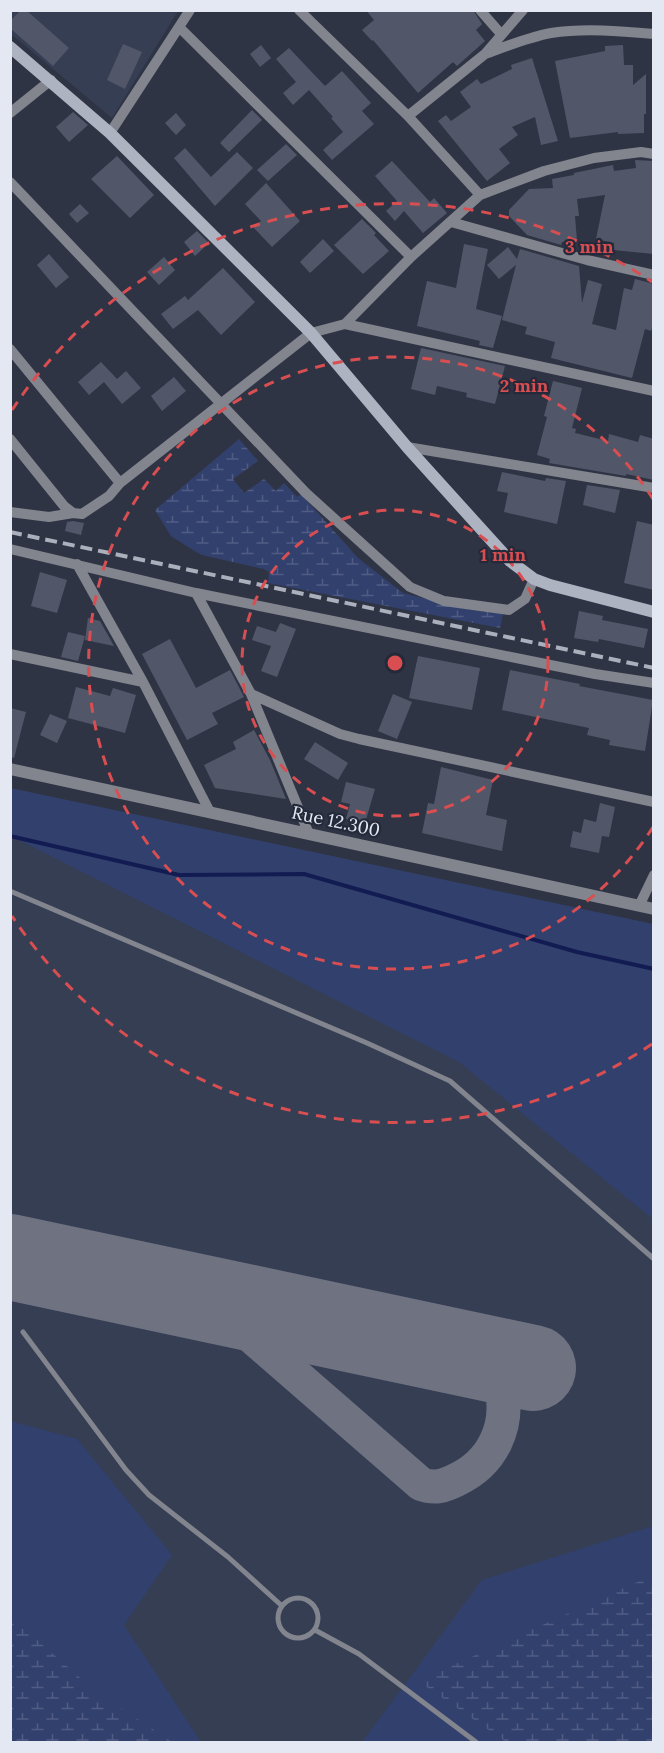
<svg xmlns="http://www.w3.org/2000/svg" width="664" height="1753" font-family="Lora,serif">
  <defs>
    <pattern id="wetland-marsh" width="20" height="14" patternUnits="userSpaceOnUse" patternTransform="scale(1.5)"><rect width="20" height="14" fill="#32406e"/><path d="M1 5h8M5 5V1M11 12h8M15 12V8" fill="none" stroke="#505c83"/></pattern>
  </defs>
  <rect width="100%" height="100%" fill="#2f3445"/>
  <path fill="#363e54" d="M10,11H178L112,118L11,34Z
    M10,788L653,924V1742H11Z"/>
  <path fill="#32406e" d="M10,788L653,924V1219L459,1062L11,836Z
    M10,1421L77,1439L172,1555L124,1625L201,1742H11Z
    M653,1526V1742H362L482,1580Z"/>
  <path fill="url(#wetland-marsh)" d="M239,439L258,461L233,479L244,493L264,479L276,491L284,483L297,497L301,494L358,558L403,593L465,609L503,614L500,628L268,583L269,572L264,569L202,555L193,550L171,536L155,510Z
    M653,1575V1742H506L418,1681Z
    M11,1617L94,1690L172,1742H11Z"/>
  <g fill="none" stroke-linecap="round" stroke-linejoin="round">
    <path stroke="#121c52" stroke-width="4" d="M10,836L179,875L304,874L577,952L654,969"/>
    <path stroke="#6e7281" stroke-width="34" d="M197,1297L216,1306L229,1317L421,1484C435,1489 444,1486 456,1480C532,1445 512,1334 430,1323C408,1320 388,1331 367,1333"/>
    <path stroke="#6e7281" stroke-width="86" d="M10,1257L533,1368"/>
  </g>
  <path fill="#515769" d="M21,10H26L69,48L53,66L10,28V21Z
    M366,10H473L482,24L476,30L485,41L457,66L453,62L418,93L373,40L372,41L362,30L374,20Z
    M123,44L142,52L125,89L107,80Z
    M261,45L271,58L260,67L250,54Z
    M623,45L624,65H633V85L646,74V114H644V133L618,134V132L570,138L555,61L605,51V46Z
    M289,48L325,86L342,71L371,103L362,111L374,124L332,160L323,150L343,132L331,118L333,117L309,90L293,105L283,93L296,82L276,59Z
    M532,58L558,141L541,145L535,117L512,127L518,135L499,149L510,163L487,181L438,121L446,115L451,121L471,107L460,92L477,79L481,84L512,69L511,65Z
    M252,110L262,120L229,152L220,143Z
    M73,112L88,125L69,142L56,127Z
    M176,113L186,125L176,135L165,123Z
    M286,144L297,155L268,181L257,170Z
    M185,148L211,177L237,152L253,168L215,206L174,158Z
    M117,156L154,195L130,218L91,179Z
    M635,160L654,161V254L613,250L614,243L596,239L605,195L577,199L579,216H575L577,241L562,242L561,245L527,235L509,216V210L529,189L553,188L552,179L574,175V173L613,165L614,171L636,168Z
    M392,161L430,202L434,198L447,213L423,233L404,211L395,221L386,211L397,201L375,176Z
    M266,183L300,221L272,247L253,227L261,221L245,204Z
    M80,204L89,213L77,223L69,214Z
    M362,219L376,233L374,235L389,251L363,274L334,245Z
    M197,231L209,243L195,256L184,242Z
    M323,239L334,251L310,273L300,262Z
    M464,244L488,249L476,309L502,316L493,348L479,345L480,341L417,326L427,281L456,288Z
    M508,247L517,259L520,249L579,266L582,303L588,280L602,284L592,324L616,330L624,288L632,290L635,279L654,284V322L651,331L645,329L632,378L551,358L555,342L525,334L527,327L502,320L516,265L499,279L487,265Z
    M49,254L69,277L56,288L37,265Z
    M164,257L175,270L159,285L147,272Z
    M223,268L255,302L221,335L198,310L173,329L161,314L185,296L188,300Z
    M421,348L505,366L495,404L466,397L467,393L437,386L435,395L411,389Z
    M101,362L117,379L126,371L141,388L122,404L104,382L89,395L78,382Z
    M174,377L186,391L162,411L151,396Z
    M553,381L582,388L572,428L576,429L575,433L608,441L609,434L638,442L640,435L654,439V480L626,474V476L549,463L550,459L537,455L547,417L544,416Z
    M502,472L545,481L546,478L566,481L557,524L504,512L508,493L497,491Z
    M587,485L620,490L615,513L583,505Z
    M73,521L84,523L81,535L65,531L67,522Z
    M637,521L654,525V590L624,583Z
    M40,572L67,580L57,613L31,606Z
    M579,611L603,616L602,620L648,629L644,648L599,639L598,642L574,638Z
    M88,618L100,621L114,646L85,640Z
    M280,623L296,629L277,677L261,671L271,646L252,640L257,626L276,632Z
    M68,632L85,636L78,661L61,657Z
    M170,639L196,688L230,670L244,697L212,713L218,724L187,740L142,654Z
    M418,656L480,668L472,710L409,698Z
    M510,670L580,684L579,686L653,700L645,751L609,745L610,740L587,735L589,728L502,710Z
    M76,687L110,696L113,688L136,695L125,733L68,718Z
    M393,694L412,702L397,739L378,731Z
    M10,708L26,712L14,758L10,757Z
    M50,714L67,721L57,743L40,735Z
    M254,730L270,760L286,799L215,788L204,765L236,749L233,742Z
    M315,742L348,763L338,780L304,759Z
    M441,767L493,780L486,815L507,820L502,851L422,833L428,803L434,804Z
    M346,782L375,789L365,823L346,819L350,804L341,802Z
    M600,803L615,807L609,837L602,836L599,853L570,847L573,831L581,833L584,819L596,822Z"/>
  <g fill="none" stroke-linecap="round" stroke-linejoin="round">
    <path stroke="#82858e" stroke-width="5" d="M10,891L367,1043L450,1081L654,1259
      M23,1332L126,1470L149,1495L228,1557L281,1605
      M278 1618a20 20 0 1 1 40 0a20 20 0 1 1-40 0Z
      M315,1630L359,1654L476,1742"/>
    <path stroke="#82858e" stroke-width="10" d="M299,10L408,116L480,195
      M480,10L501,34
      M179,27L411,257
      M485,54C507,46 529,37 551,33C584,28 621,31 654,34
      M10,113L51,80
      M408,116L485,54L523,10
      M110,133L190,10
      M10,182L306,493L410,587L444,601L509,610L525,599L534,579
      M451,222L587,260L654,275
      M345,324L654,391
      M10,349L120,483
      M10,439L64,506L73,513L82,514L109,496L120,483L311,333L345,324L411,257L480,195L544,171L594,158L641,152L654,154
      M407,447L654,488
      M10,512L49,517L73,513
      M10,549L196,593L595,674L654,683
      M77,564L143,682L210,812
      M196,593L251,694L309,834
      M10,654L143,682
      M251,694L340,734L359,739L654,802
      M639,906L654,875"/>
    <path stroke="#82858e" stroke-width="12" d="M10,769L654,909"/>
    <path stroke="#aeb3c1" stroke-width="12" d="M10,47L110,133L311,333L407,447L510,561L534,579L550,585L654,612"/>
    <path stroke="#acb0bd" stroke-width="4" stroke-dasharray="12 6" stroke-linecap="butt" d="M10,532L654,668"/>
  </g>
  <g fill="none" stroke="#d94e51" stroke-width="3" stroke-dasharray="10 8">
    <circle cx="395" cy="663" r="153"/>
    <path d="M653 827A306 306 0 1 1 653 499"/>
    <path d="M652 1044A459 459 0 0 1 12 916M12 410A459 459 0 0 1 652 282"/>
  </g>
  <g text-anchor="middle" dominant-baseline="central" stroke-width="4.5" stroke-linejoin="round" paint-order="stroke">
    <g font-size="18" fill="#e4e8f3" stroke="#252a3a">
      <text transform="translate(336 821) rotate(12)">Rue 12.300</text>
    </g>
  </g>
  <circle cx="395" cy="663" r="9" fill="#d94e51" stroke="#252a3a" stroke-width="3"/>
  <g font-size="18" text-anchor="middle" font-weight="bold" fill="#d94e51" stroke="#252a3a" stroke-width="4.5" stroke-linejoin="round" paint-order="stroke">
    <text x="589" y="253">3 min</text>
    <text x="524" y="392">2 min</text>
    <text x="503" y="561">1 min</text>
  </g>
  <rect width="664" height="1753" fill="none" stroke="#e4e8f3" stroke-width="24"/>
</svg>
